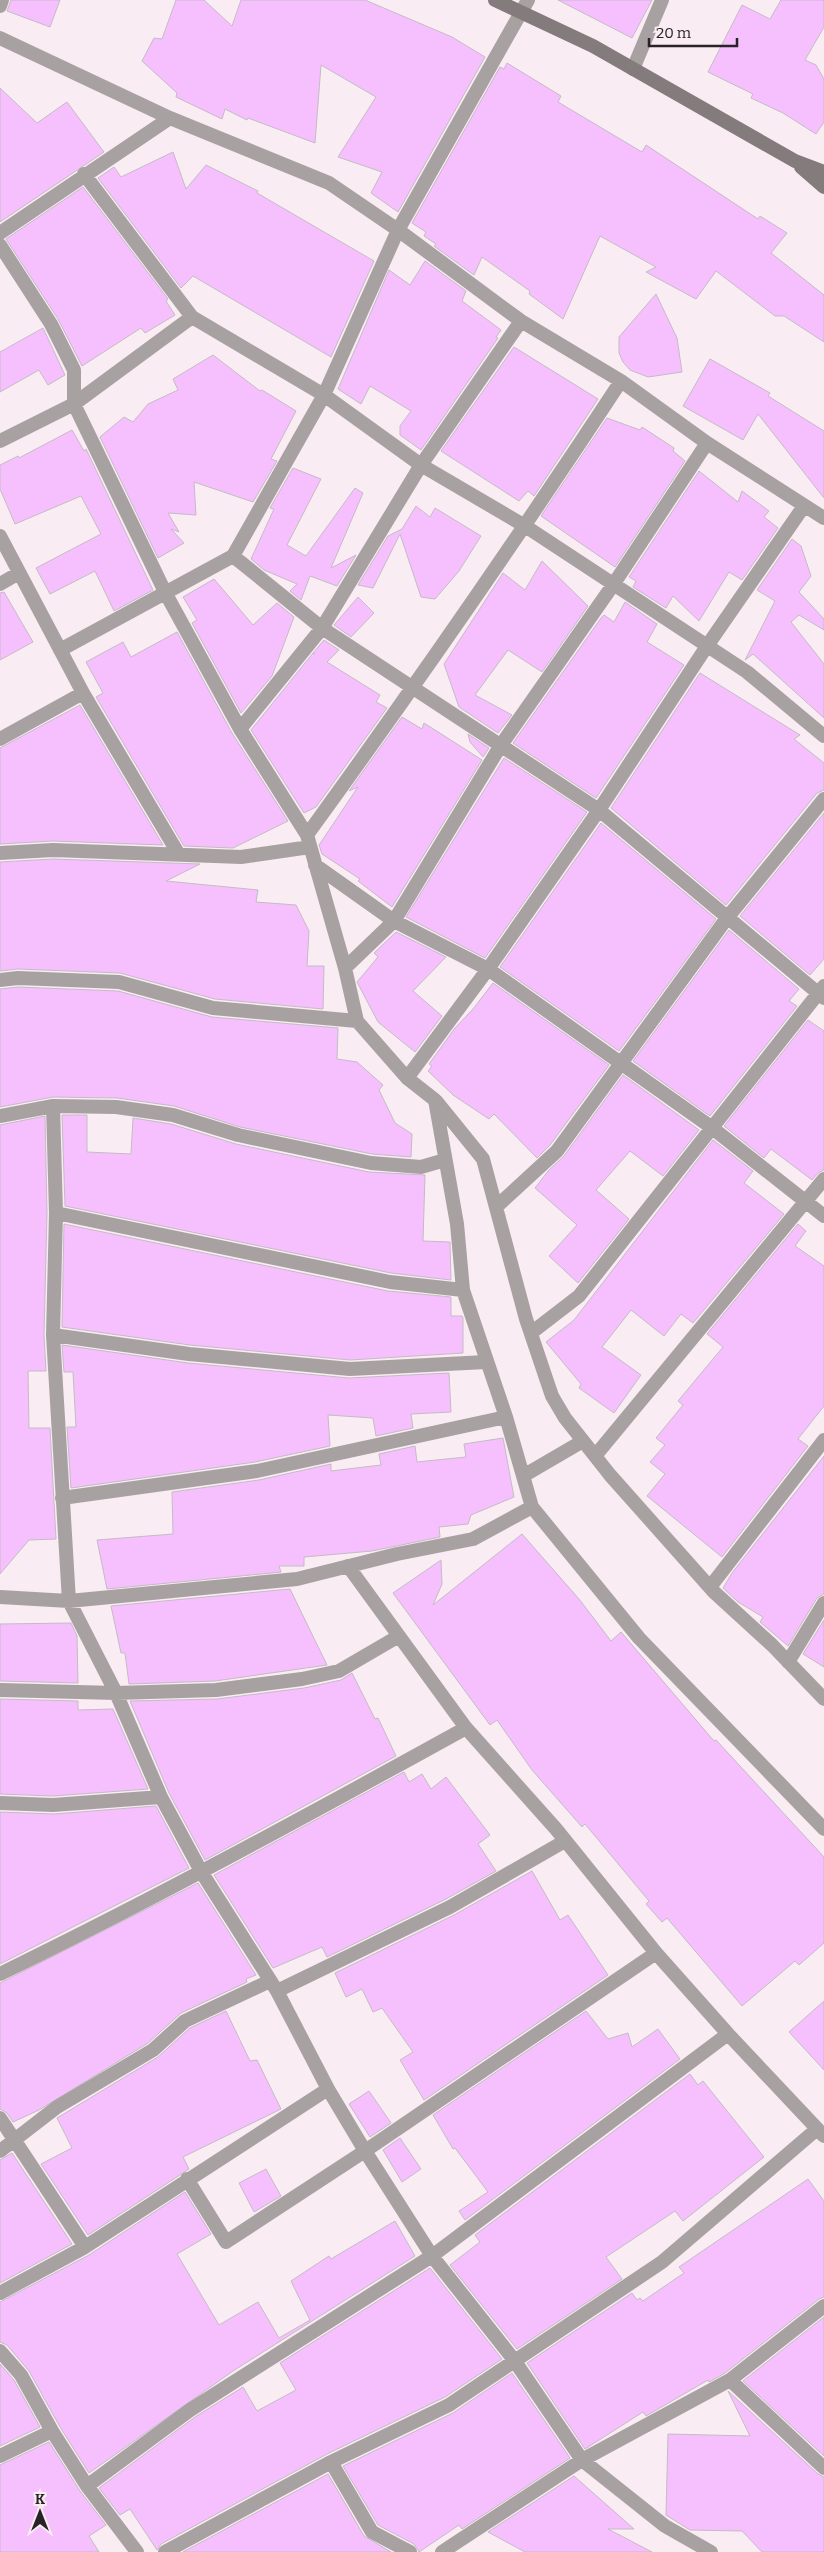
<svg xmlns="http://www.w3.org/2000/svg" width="824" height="2552" font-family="Bitter,serif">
  <rect width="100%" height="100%" fill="#faecf3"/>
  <path fill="#f6c0fe" stroke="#c4bbc5" d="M11,0H60L50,27L7,11Z
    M176,0H204L232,26L241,0H365L452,37L485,57L398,212L371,193L382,172L338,157L376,97L321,65L315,143L248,118L247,120L225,109L222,119L176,97L177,93L142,61L154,38L162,39Z
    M558,0H652L632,38Z
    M781,0H824V27L805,60L816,65L824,79V122L816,134L783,113L751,98L753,94L708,72L742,5L770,19Z
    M507,63L561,96L558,102L642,152L646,145L758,219L760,216L787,233L771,253L824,295V342L784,316H775L716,271L696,299L646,272L656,267L600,236L563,319L529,294L530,291L482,257L474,275L434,246L436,244L424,236L426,232L412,223L500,67L504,69Z
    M0,88L37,123L67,102L104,152L0,222Z
    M173,152L186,189L206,165L258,191L257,193L374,261L331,357L193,276L181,288L98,178L114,167L121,177Z
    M83,187L168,299L166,301L175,315L145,333L141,328L82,366L58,319L6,239Z
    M425,261L466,291L462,301L501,330L496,337L498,338L421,450L400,435V426L411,411L370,386L361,404L338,389L389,270L410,285Z
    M656,294L677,338L682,372L648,377L630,370L623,362L619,353V337Z
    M43,328L65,375L48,385L39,370L0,392V352Z
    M514,347L598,399L534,496L528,491L519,501L441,451Z
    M213,355L260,391L262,390L296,411L271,459L277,461L253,502L194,482L196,515L168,513L179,532L171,529L184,543L158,558L100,437L124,417L133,422L148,404L178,390L173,379Z
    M710,359L770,393L768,396L824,431V498L758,414L743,440L683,406Z
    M607,418L640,430L642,427L674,448L673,451L685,461L615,567L541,516Z
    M72,430L84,451L86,449L153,590L114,611L95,571L50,594L36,568L101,534L81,496L15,524L0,489V465L18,456L19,458Z
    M293,468L321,479L287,545L306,556L355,488L363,493L331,568L356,555L337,586L310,576L301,600L290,591L297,584L264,570L251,559L274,509L270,508Z
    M699,471L738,502L742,491L769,511L764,517L778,528L742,580L729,572L699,621L673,596L666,608L633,587L636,581L629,577Z
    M416,506L430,517L435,508L481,536L459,571L435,599L421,597L400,534L373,588L358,585L388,536L402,529Z
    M792,539L801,546L811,576L799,592L824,619V630L799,615L791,622L824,664V718L753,654L745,660L775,601L757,590Z
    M542,561L588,606L542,672L508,650L475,695L512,715L498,733L459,707L444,664L503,573L525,590Z
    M214,579L253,625L277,603L294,617L272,676L241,713L192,623L197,620L183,597Z
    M4,592L33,642L0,660V593Z
    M358,597L374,613L351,637L334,625Z
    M625,602L657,624L647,642L684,665L596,798L513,743L601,618L604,615L614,622Z
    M177,632L232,733L288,821L233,848L184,846L96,697L103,693L86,662L123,642L131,657Z
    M324,640L339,650L327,662L380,695L376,702L387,708L316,807L304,813L251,730L313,653L315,654L313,653Z
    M700,673L800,735L794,739L824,763V790L817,793L726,905L611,808Z
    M80,705L163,845L53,841L0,844V748Z
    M402,717L422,729L424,723L482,760L392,907L358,881L360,879L322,854L319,845L358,787L349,791Z
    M468,734L489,748L483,757L470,742Z
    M504,758L587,812L485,958L406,917Z
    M824,813V959L810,975L740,916Z
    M601,823L716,919L619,1051L500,967Z
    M53,859L200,864L166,881L258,890L256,902L296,905L309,931L307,966H324L323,1009L215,999L120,973L18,969L0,971V862Z
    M729,930L799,989L789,1001L797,1006L710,1116L633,1061Z
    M396,932L446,957L413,991L442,1016L415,1052L378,1022L357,982L378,957L374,953Z
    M493,983L609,1065L550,1145L537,1158L494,1114L489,1119L453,1095L428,1071L432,1066L429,1064L455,1028L473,1009Z
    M18,987L118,991L212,1017L338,1028L337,1059L357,1062L383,1085L379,1090L395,1123L412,1134L411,1157L372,1154L240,1127L174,1106L117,1098L53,1097L0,1107V989Z
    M808,1020L824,1031V1170L818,1173L812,1180L771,1149L764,1158L724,1126Z
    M623,1075L699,1130L663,1176L630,1151L596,1190L629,1219L578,1283L549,1256L577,1225L535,1188L549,1170L564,1156Z
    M62,1115H87V1152L131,1154L133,1118L171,1124L236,1144L369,1172L425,1175L423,1241L450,1242L451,1280L391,1273L65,1206Z
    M45,1116L47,1213L44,1335L46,1371H28L29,1428H50L56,1539L29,1540L0,1574V1125Z
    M713,1140L753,1171L744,1183L784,1214L693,1323L681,1314L664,1336L631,1310L602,1347L641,1375L614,1413L579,1388L581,1384L546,1342L574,1320Z
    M64,1224L388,1291L451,1297V1316H462L463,1318V1353L350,1360L190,1345L62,1327Z
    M798,1224L806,1231L795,1246L824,1266V1406L798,1439L808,1446L722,1557L647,1496L665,1474L650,1462L665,1445L656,1438L683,1405L678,1401L723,1347L707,1334Z
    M62,1345L188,1363L349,1378L449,1373L451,1412L411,1414L413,1428L376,1436L373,1418L328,1415L330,1446L255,1462L71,1488L67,1427H76L73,1372H64Z
    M503,1438L514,1497L471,1515L468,1524L439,1527L440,1537L372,1551L304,1557V1566H279L281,1572L107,1589L97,1540L173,1534L172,1492L259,1480L331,1464V1471L381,1465L379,1454L415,1446L417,1462L466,1457L464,1444Z
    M824,1456V1594L817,1598L788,1646L760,1622L763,1617L738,1602L723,1588L732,1573Z
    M522,1534L579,1599L611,1641L621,1632L714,1741L716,1740L824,1857V1943L799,1965L795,1961L742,2006L667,1918L662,1922L646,1904L649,1901L585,1824L582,1827L532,1770L497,1720L490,1725L393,1593L441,1560L442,1584L433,1605Z
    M290,1589L327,1665L215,1681L129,1684L125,1653H121L111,1606Z
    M824,1620V1667L803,1654Z
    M71,1623L77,1636L78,1683L0,1681V1624Z
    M352,1673L375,1719L378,1718L396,1756L205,1860L169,1793L130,1701L217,1699L304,1688L341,1680Z
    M0,1699L78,1701V1710L113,1709L148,1789L53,1796L0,1794Z
    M404,1772L409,1782L422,1774L431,1789L446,1777L490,1835L478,1844L496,1871L446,1899L327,1957L322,1947L273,1968L214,1875Z
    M156,1806L189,1868L0,1964V1812L54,1814Z
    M532,1871L560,1920L568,1915L608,1975L424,2100L400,2060L413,2052L382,2008L373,2012L362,1989L346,1997L335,1973L454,1915Z
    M198,1883L256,1975L246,1979L247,1982L181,2013L148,2043L39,2110L13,2122L7,2113L0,2109V1983Z
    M824,2001V2070L789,2032Z
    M226,2011L250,2061L257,2060L281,2109L183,2157L189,2169L88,2235L41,2164L72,2148L57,2118L158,2057L190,2028Z
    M586,2011L608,2039L628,2033L632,2047L658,2029L680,2059L465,2220L459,2211L488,2192L455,2148L453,2149L433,2115Z
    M690,2074L698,2085L703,2081L764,2157L683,2221L675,2211L606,2257L622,2279L517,2349L450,2265L480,2242L475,2235Z
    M369,2091L391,2123L370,2137L349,2104Z
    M400,2138L421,2169L402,2182L383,2150Z
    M12,2153L72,2244L0,2283V2160Z
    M266,2169L281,2196L254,2212L239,2183Z
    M808,2179L824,2201V2297L819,2299L725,2373L709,2382L708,2380L646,2416L643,2412L585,2449L527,2363L632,2293L637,2300L640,2298L643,2301L684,2273L679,2267Z
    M185,2192L211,2234L177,2254L219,2325L258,2302L279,2338L310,2320L291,2281L329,2256L331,2259L395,2221L415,2256L233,2371L89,2473L60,2427L29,2371L7,2345L0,2342V2302L89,2255Z
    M430,2268L502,2359L445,2397L327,2454L161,2544L157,2550L130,2509L120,2515L99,2488L195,2417L243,2387L257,2411L296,2390L280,2363Z
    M824,2317V2456L743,2381Z
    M0,2364L14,2380L40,2427L0,2446Z
    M512,2373L570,2458L462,2529L459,2525L419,2552L414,2544L378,2525L343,2466L453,2413Z
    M728,2391L818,2474L824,2477V2552H762L742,2531L690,2530L666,2515L668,2434L750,2436Z
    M49,2442L80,2491L106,2525L89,2536L99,2552H0V2465Z
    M328,2474L364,2536L391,2552H183Z
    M574,2476L634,2529H608L652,2552H525L488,2532Z"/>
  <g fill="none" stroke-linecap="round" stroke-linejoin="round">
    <path stroke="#a8a1a2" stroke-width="14" d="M0,6L2,0
      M0,38L170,118L329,183L398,230L521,321L621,381L707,443L824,518
      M633,69L662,0
      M84,174L192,317L324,395L421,465L525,526L747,672L824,736
      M0,233L170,118
      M0,245L51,324L74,370V404L166,594L240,729L307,835L345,968L357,1021L407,1078L435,1100L457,1224L463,1290L506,1417L532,1507L639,1638L824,1829
      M0,441L74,404L192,317
      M0,536L83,693L178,853
      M233,556L322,628L599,810L824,998
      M0,584L19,573
      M60,650L233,556L324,395L398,230L528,0
      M240,729L322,628L421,465L521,321
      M0,739L83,693
      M307,835C415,686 520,535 621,381
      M0,853L53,850L241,857L310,847
      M315,865L394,921L488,969L711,1127L824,1216
      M345,968L394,921L501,745L613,585L707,443
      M0,980L18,978L119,982L213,1008L357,1021
      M407,1078L488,969L599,810L707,646L804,506
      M436,1101L483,1159L526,1319L552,1396L565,1418L610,1475L714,1592L772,1645L824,1699
      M53,1106L56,1213L53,1335L69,1601L116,1693L161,1797L202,1873L277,1991L328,2089L365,2151L432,2256L514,2360L582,2460L665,2526L711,2552
      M0,1116L53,1106L116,1107L173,1115L238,1135L371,1163L421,1167L445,1160
      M496,1207L557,1151L727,918L824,799
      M56,1213L390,1282L463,1290
      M531,1333L579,1296L824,986
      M53,1335L189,1354L350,1369L486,1362
      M595,1456L824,1179
      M523,1476L583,1441
      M62,1498L257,1471L506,1417
      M348,1566L466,1728L556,1829L656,1953L728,2034L824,2136
      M710,1587L824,1440
      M0,1597L69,1601L297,1579L397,1554L473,1539L532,1507
      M788,1662L824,1603
      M0,1690L116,1693L216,1690L302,1679L339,1671L399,1636
      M0,1803L53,1805L161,1797
      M0,1974C158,1897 312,1813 466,1728
      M277,1991L450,1907L565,1841
      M0,2118L85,2247
      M0,2151L57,2107L153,2050L185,2021L270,1981
      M187,2179L226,2242L365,2151L656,1953
      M0,2293L85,2247L328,2089
      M0,2351L21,2375L52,2431L87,2486L137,2552
      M730,2380L824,2468
      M0,2456L52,2431
      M331,2462L372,2532L410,2552
      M87,2486L190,2410L432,2256L728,2034
      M165,2552L331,2462L449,2405L662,2262L817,2129
      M442,2552L582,2460L730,2380L824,2306"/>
    <path stroke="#847b7c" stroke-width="14" d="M495,0L593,46L795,161L824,172
      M801,167L824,187"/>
  </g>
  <g transform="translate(40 2512)" stroke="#faecf3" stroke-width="4" paint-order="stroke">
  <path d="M0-4L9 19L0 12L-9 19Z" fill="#282326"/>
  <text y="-8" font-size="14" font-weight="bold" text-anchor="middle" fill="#282326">K</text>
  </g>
  <path d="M649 38v8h88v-8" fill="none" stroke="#282326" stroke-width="2.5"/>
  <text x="656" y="38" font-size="15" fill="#282326" stroke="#faecf3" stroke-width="4" paint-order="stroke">20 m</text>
</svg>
